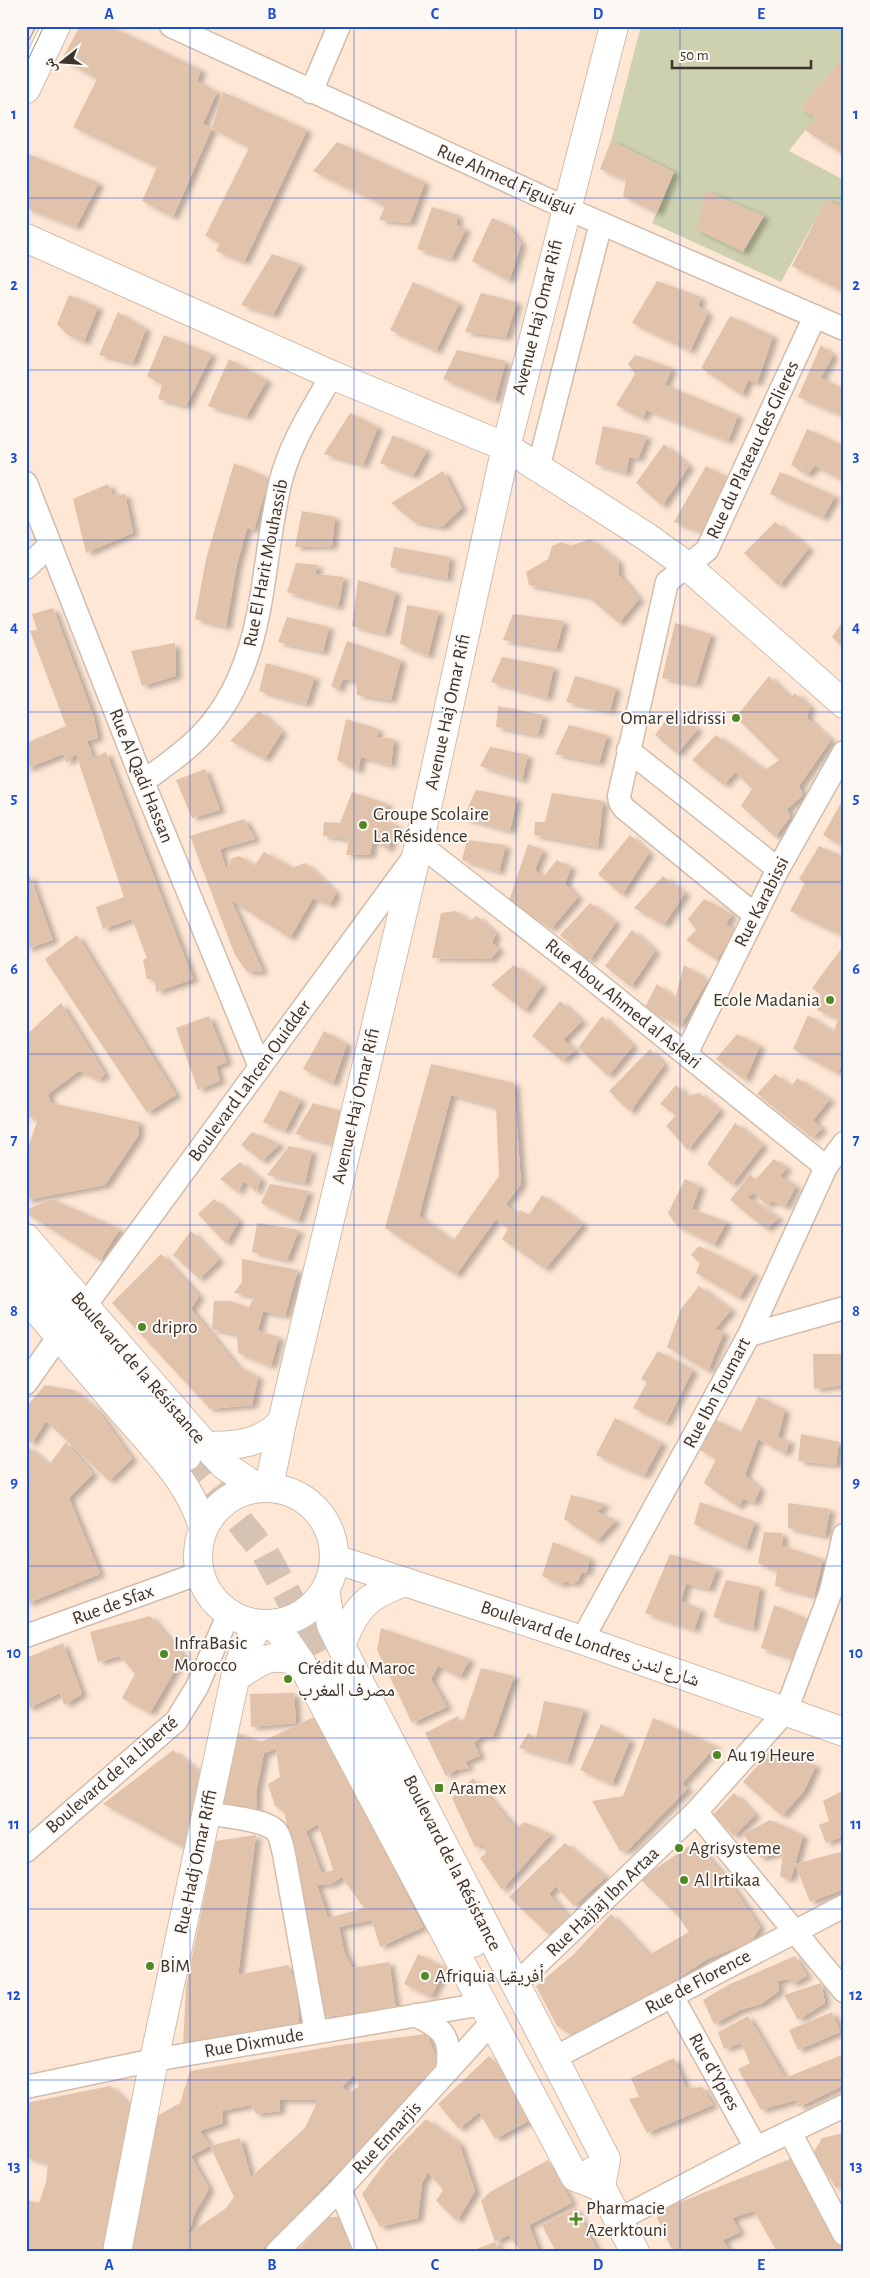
<svg xmlns="http://www.w3.org/2000/svg" width="870" height="2278" font-family="'Alegreya Sans','Noto Naskh Arabic',sans-serif">
  <defs>
    <filter id="shadow"><feDropShadow dx="5.5" dy="3" stdDeviation="2.5" flood-color="#0004"/></filter>
  </defs>
  <rect width="100%" height="100%" fill="#fee7d5"/>
  <path fill="#cdd1af" d="M641,26H844V63L840,61L801,108L815,118L789,151L844,180V208L826,200L781,282L652,223L674,172L611,141Z"/>
  <path fill="#e1c3ac" fill-rule="evenodd" filter="url(#shadow)" d="M80,26H110L201,70L197,81L217,92L203,124L212,128L173,217L142,201L157,167L73,127L97,79L62,59Z
    M840,61L844,63V155L805,130L815,118L801,108Z
    M223,92L307,130L244,262L216,251L220,243L205,236L249,148L212,128Z
    M611,141L674,172L657,213L623,196L626,180L600,169Z
    M337,142L425,182L410,223L379,220L385,206L313,171Z
    M26,153L99,183L76,227L26,208Z
    M706,191L764,216L743,252L696,229Z
    M826,199L844,208V292L792,266Z
    M432,207L458,215L456,225L466,229L451,259L417,249Z
    M492,218L508,225L521,244L509,281L472,261Z
    M272,254L300,264L273,315L241,305Z
    M657,281L701,297L698,306L708,313L690,351L632,323Z
    M413,282L459,303L436,351L390,330Z
    M481,293L517,302L506,337L465,332Z
    M69,295L98,307L84,342L68,335L57,324Z
    M118,312L146,329L133,363L99,355Z
    M730,316L773,336L757,383L748,380L742,395L701,368Z
    M164,335L212,354L186,406L158,399L162,385L147,376Z
    M821,345L833,355L821,378L844,389V416L798,397Z
    M457,350L506,361L495,401L443,379Z
    M635,355L672,368L665,385L738,415L728,441L646,410L643,419L616,405L635,374L628,364Z
    M229,359L267,380L246,417L208,406Z
    M350,413L378,427L363,465L324,454Z
    M603,426L647,436L638,459L629,457L626,473L595,464Z
    M807,429L844,446V481L815,466L807,475L791,465Z
    M393,435L427,450L413,476L380,463Z
    M664,444L689,466L662,506L636,483Z
    M234,463L269,478L254,530L247,528L237,564L226,627L195,619L206,559Z
    M706,466L730,479L704,533L674,522Z
    M443,471L462,508L442,527L414,522L391,503Z
    M780,472L835,496L823,518L770,494Z
    M108,484L113,495L125,494L133,533L86,553L73,499Z
    M302,511L335,517L332,546L295,547Z
    M775,522L809,548L779,586L744,553Z
    M590,539L618,561L619,575L639,599L619,623L587,596L529,585L526,572L548,559L552,546L562,542L570,546Z
    M394,547L450,557L447,579L390,567Z
    M296,563L318,565L315,574L344,577L338,607L287,592Z
    M358,580L396,592L385,634L352,626Z
    M407,605L439,611L428,656L400,644Z
    M53,608L94,718L98,738L87,741L93,758L106,752L193,979L156,992L155,980L147,979L143,960L147,958L132,919L103,929L96,907L124,897L76,754L67,763L63,754L26,769V743L66,726L30,631L37,630L32,614Z
    M513,614L564,621L556,649L503,640Z
    M287,617L329,627L323,652L278,642Z
    M844,620V649L832,637Z
    M675,623L711,634L696,684L662,678Z
    M347,641L401,660L391,700L357,695L356,681L343,679L338,690L331,686Z
    M175,643L176,676L142,686L131,651Z
    M502,657L554,667L547,698L491,682Z
    M266,663L315,677L306,704L259,691Z
    M575,676L616,688L610,711L566,702Z
    M769,676L790,698L795,693L810,707L807,718L831,740L799,786L803,795L787,809L790,817L775,837L741,806L752,789L735,772L724,785L692,760L716,735L765,770L779,760L736,717Z
    M498,706L543,715L538,735L496,727Z
    M259,711L282,732L265,759L230,741Z
    M672,712L698,729L677,754L655,735Z
    M346,719L378,729L377,737L394,739L391,765L361,757L358,771L337,760Z
    M569,725L607,735L599,763L555,754Z
    M490,747L528,755L522,780L480,766Z
    M205,769L220,810L192,818L176,780Z
    M476,790L517,798L510,831L463,818Z
    M352,792L388,804L380,817L396,825L388,850L373,839L370,855H346L349,839L323,836L324,822L340,823Z
    M552,793L603,801L598,847L534,835L535,822H545Z
    M844,797V847L823,835Z
    M244,819L255,839L220,849L226,869L232,858L240,856L254,866L264,852L292,868L305,863L336,893L330,905L313,898L290,938L231,900L263,972H247L235,955L190,836Z
    M630,835L649,853L622,895L598,874Z
    M467,840L506,845L499,872L462,860Z
    M528,844L543,850L535,870L543,877L557,860L571,867L565,884L578,897L551,929L509,901Z
    M819,846L844,857V936L790,911L805,883L799,879Z
    M26,876H30L53,940L26,949Z
    M663,876L685,893L664,925L634,908Z
    M704,899L732,914L726,924L738,934L716,959L686,940L696,930L688,919Z
    M590,903L616,922L589,961L560,935Z
    M456,911L469,921L477,916L496,934L492,943L499,949L491,959L432,958L441,913Z
    M632,930L655,951L631,987L605,966Z
    M77,935L176,1095L147,1113L45,959Z
    M844,945V1062L837,1073L793,1049L808,1015L834,1032L838,1019L817,1010L821,995L812,988Z
    M514,965L542,985L525,1011L491,985Z
    M684,965L708,980L681,1025L644,1009L657,984L675,999Z
    M560,1001L582,1021L563,1040L576,1050L562,1061L532,1036Z
    M61,1003L105,1074L99,1080L79,1071L48,1094L51,1103L139,1122L138,1136L105,1185L26,1200V1145L28,1147L38,1119L26,1116V1035Z
    M209,1016L227,1062L216,1066L220,1081L198,1090L176,1028Z
    M602,1016L633,1046L608,1076L578,1048Z
    M324,1031L347,1044L333,1084L303,1069Z
    M737,1034L760,1046L745,1080L716,1059Z
    M650,1049L664,1065L630,1112L609,1091Z
    M431,1064L514,1083L521,1184L506,1204L517,1215L520,1210L529,1215L542,1195L583,1224L545,1269L502,1239L508,1229L496,1219L456,1275L385,1228ZM451,1095L496,1107L499,1176L453,1241L419,1216Z
    M775,1074L791,1087L797,1078L830,1099L813,1120L822,1129L812,1138L757,1094Z
    M676,1085L687,1096L699,1093L720,1110L688,1150L666,1126L676,1115L660,1104Z
    M280,1090L301,1100L285,1131L263,1122Z
    M313,1103L344,1112L334,1144L295,1134Z
    M735,1123L763,1145L732,1185L707,1164Z
    M252,1132L280,1144L262,1161L241,1145Z
    M289,1146L312,1151L305,1183L267,1175Z
    M774,1159L787,1168L780,1176L796,1186L785,1207L773,1201L766,1205L755,1193L747,1197L779,1218L766,1229L730,1200L750,1174L755,1180Z
    M240,1162L261,1180L256,1192L244,1181L238,1192L220,1179Z
    M685,1179L700,1186L692,1209L727,1222L714,1245L677,1226L668,1213Z
    M270,1184L309,1191L298,1221L261,1203Z
    M51,1199L120,1229L100,1260L26,1213V1210Z
    M214,1199L239,1221L226,1244L198,1214Z
    M257,1223L299,1230L287,1260L252,1252Z
    M191,1231L219,1260L199,1279L173,1255Z
    M699,1246L754,1274L739,1298L696,1273L700,1263L691,1255Z
    M161,1254L199,1296L191,1309L237,1366L258,1377L252,1405L210,1409L112,1303Z
    M242,1259L298,1270L285,1316L263,1311L258,1331L279,1337L271,1366L238,1353L237,1334L212,1329L214,1301H231L249,1308L254,1296L234,1293L242,1282Z
    M699,1286L731,1310L715,1329L724,1332L708,1371L667,1347L681,1309Z
    M658,1351L693,1370L666,1423L633,1408L647,1382L641,1379Z
    M813,1354H844V1385L814,1389Z
    M45,1385L73,1390L99,1412L132,1459L109,1481L46,1421L32,1443L26,1439V1407Z
    M758,1396L785,1410L778,1437L790,1441L785,1454L758,1439L745,1475L760,1489L754,1503L743,1499L738,1507L704,1483L716,1459L700,1450L714,1419L741,1432Z
    M615,1418L662,1443L644,1476L596,1455Z
    M801,1434L839,1442L836,1465L798,1461Z
    M66,1442L93,1474L69,1498L100,1574L26,1604V1445L49,1465Z
    M571,1495L606,1504L597,1512L616,1520L597,1541L564,1519Z
    M700,1502L755,1522L746,1549L694,1524Z
    M788,1503L830,1509L825,1536L788,1528Z
    M764,1532L782,1533L783,1546L823,1559L814,1596L775,1586L777,1571L758,1563Z
    M553,1542L590,1558L587,1572L581,1573L578,1581L571,1584L566,1581L562,1585L542,1576Z
    M670,1554L717,1568L709,1589L686,1584L681,1601L701,1609L694,1630L645,1613Z
    M726,1580L760,1587L753,1629L713,1617Z
    M774,1605L808,1619L797,1660L761,1648Z
    M150,1616L183,1656L150,1713L122,1698L135,1674L120,1656L98,1662L90,1632Z
    M381,1628L470,1659L460,1677L438,1666L431,1679L447,1707L412,1723L377,1650Z
    M63,1643L82,1694L64,1705L60,1693L29,1708L26,1705V1658Z
    M481,1668L514,1676L493,1736L481,1737L474,1743L480,1756L465,1762L469,1768L456,1770L446,1776L425,1733L458,1716L462,1725Z
    M294,1693L296,1723L251,1727L250,1694Z
    M544,1701L584,1709L567,1762L519,1748L528,1733L536,1738Z
    M316,1716L423,1927L380,1947L372,1920L339,1927L344,1951L352,1968L389,1962L396,2009L323,2017L309,1958L305,1904L284,1812L275,1806L268,1784L280,1777L276,1749L264,1753L257,1788L256,1812L222,1810L234,1732L261,1742ZM318,1824L333,1870L322,1874L306,1831ZM342,1877L364,1908L328,1918L317,1885L331,1884Z
    M653,1718L716,1746L682,1784L688,1788L628,1850L620,1851L592,1801L623,1796Z
    M601,1724L630,1740L612,1784L580,1770Z
    M173,1750L200,1773L187,1849L103,1804Z
    M770,1751L816,1765L804,1791L782,1816L743,1782Z
    M473,1778L516,1829L524,1822L551,1834L502,1890L480,1858L486,1853L483,1844L475,1847L452,1798Z
    M840,1792L844,1795V1836L826,1843L819,1825L829,1821L823,1801Z
    M734,1793L755,1815L734,1836L713,1815Z
    M770,1820L803,1835L795,1864L844,1851V1889L810,1902L795,1864L791,1879L780,1877L783,1851L761,1858L743,1834Z
    M256,1835L238,1975L288,1965L297,1986L299,2027L183,2047L186,1986L216,1841Z
    M695,1842L728,1880L760,1927L751,1942L707,1959L668,1985L612,2012L573,2036L557,2026L536,1986L573,1955L611,1914L649,1955L689,1932L678,1916L640,1879Z
    M565,1843L606,1877L574,1906L556,1886L549,1894L570,1919L548,1934L509,1897Z
    M418,1954L446,1968L431,1997L404,1984Z
    M795,1956L807,1976L792,1984L789,1979L778,1981L779,1991L761,2004L740,2010L714,2024L703,2000L728,1985Z
    M821,1983L825,2003L798,2020L784,1995Z
    M832,2012L840,2032L798,2050L789,2030Z
    M748,2016L785,2078L844,2054V2085L799,2107L796,2100L761,2110L738,2069L750,2063L741,2043L724,2049L718,2032Z
    M426,2034L440,2066L260,2252H128L150,2120L180,2103L190,2071L341,2045ZM354,2075L359,2086L350,2093L342,2087ZM280,2100H318L305,2128L251,2177L240,2138L210,2146L234,2197L225,2209L188,2234L195,2213L209,2189L191,2156L210,2146L200,2131L223,2123L222,2111L251,2105L256,2114L280,2111Z
    M489,2056L507,2073L530,2120L495,2139L479,2112L459,2129L438,2104Z
    M674,2058L686,2088L702,2087L713,2105L647,2133L629,2099L639,2097L631,2078Z
    M110,2086L132,2108L101,2252H26V2200L39,2203L46,2182L48,2163L26,2157V2103Z
    M426,2119L459,2143L475,2191L457,2221L436,2201L443,2190L428,2172L422,2183L418,2218L380,2227L362,2194L389,2157Z
    M844,2133V2186L836,2188L813,2153L822,2138Z
    M795,2157L815,2206L844,2252H777L754,2211L732,2218L740,2232L723,2240L729,2250L673,2252L657,2218L665,2208Z
    M548,2160L572,2203L529,2225L539,2252H515L519,2249L509,2235L495,2242L481,2201L490,2192Z
    M576,2208L579,2215L598,2252H556L542,2225Z
    M329,2217H346L361,2252H296Z
    M495,2242L501,2252H469Z"/>
  <g fill="none" stroke-linecap="round" stroke-linejoin="round">
    <path stroke="#d7c3b3" stroke-width="28" stroke-dasharray="28 14" stroke-linecap="butt" d="M187,1456L265,1553L331,1675"/>
    <defs>
      <path id="minor" d="M171,26L566,208L844,329
        M311,92L339,26
        M538,469L601,223
        M26,483L143,782L260,1067
        M26,568L50,545
        M628,750L778,869
        M143,782C164,766 187,751 205,731C267,662 260,569 280,484C289,445 312,410 332,375
        M419,844L576,966L826,1167
        M755,915L624,808L620,802L619,796L667,582L707,550L815,316
        M686,1054L778,869L844,752
        M85,1306L414,857
        M749,1335L844,1308
        M26,1383L59,1336
        M26,1636L200,1573
        M582,1640L749,1335L826,1167L844,1143
        M696,1812L844,1991
        M206,1813C222,1816 265,1819 276,1831C281,1837 282,1846 284,1854L316,2032
        M26,1851L176,1721L197,1687L229,1613
        M515,1985L696,1812L786,1711L831,1591L844,1535
        M672,1996L756,2148
        M415,2015C445,2029 452,2038 447,2072
        M554,2058L844,1906
        M26,2087L154,2060L483,2004
        M790,2132L844,2234
        M340,2189L366,2252
        M618,2220L756,2148L844,2106
        M277,2252L340,2189L493,2021"/>
      <path id="tertiary" d="M26,238L332,375L506,447L647,537L686,565L844,704
        M269,1487L282,1422L419,844L506,447L614,26
        M335,1559L582,1640L844,1732
        M117,2252L154,2060L236,1674L243,1653L259,1624"/>
      <path id="primary" d="M26,89L56,26
        M26,1238L204,1444L225,1466L258,1488
        M29,1270L187,1456
        M26,1297C57,1334 89,1371 120,1408C149,1442 193,1484 203,1529
        M206,1446C236,1446 261,1444 282,1422
        M198 1556a68 68 0 1 1 136 0a68 68 0 1 1-136 0Z
        M325,1590L331,1625L346,1656L606,2159L601,2187
        M270,1624L280,1632L302,1664L575,2177L601,2187
        M341,1645C356,1607 366,1596 405,1582
        M331,1675L473,1943
        M235,1678C259,1661 273,1650 302,1664
        M593,2171L635,2252"/>
    </defs>
    <use href="#minor" stroke="#d2bcab" stroke-width="25"/>
    <use href="#tertiary" stroke="#d2bcab" stroke-width="30"/>
    <use href="#primary" stroke="#d2bcab" stroke-width="30"/>
    <use href="#minor" stroke="#fff" stroke-width="22"/>
    <use href="#tertiary" stroke="#fff" stroke-width="28"/>
    <use href="#primary" stroke="#fff" stroke-width="28"/>
    <path stroke="#99897d" stroke-width="1" d="M26,46L36,26
      M26,64L44,26"/>
  </g>
  <path fill="none" stroke="#1d4ed8" stroke-width="1" stroke-opacity="0.55" d="M190,26V2252M354,26V2252M516,26V2252M680,26V2252M26,198H844M26,370H844M26,540H844M26,712H844M26,882H844M26,1054H844M26,1225H844M26,1396H844M26,1566H844M26,1738H844M26,1909H844M26,2080H844"/>
  <g fill="#508924" stroke="#fcf8f4" stroke-width="2">
    <circle cx="736" cy="718" r="5"/>
    <circle cx="363" cy="825" r="5"/>
    <circle cx="830" cy="1000" r="5"/>
    <circle cx="142" cy="1327" r="5"/>
    <circle cx="164" cy="1654" r="5"/>
    <circle cx="288" cy="1679" r="5"/>
    <circle cx="717" cy="1755" r="5"/>
    <rect x="434" y="1783" width="10" height="10" rx="2.5"/>
    <circle cx="679" cy="1848" r="5"/>
    <circle cx="684" cy="1880" r="5"/>
    <circle cx="150" cy="1966" r="5"/>
    <circle cx="425" cy="1976" r="5"/>
    <path d="M573.5 2211.5h5v5h5v5h-5v5h-5v-5h-5v-5h5z"/>
  </g>
  <g text-anchor="middle" dominant-baseline="central" stroke-width="4" stroke-linejoin="round" paint-order="stroke">
    <g font-size="19" fill="#3c332c" stroke="#fcf8f4">
      <text transform="translate(506 180) rotate(24)">Rue Ahmed Figuigui</text>
      <text transform="translate(538 317) rotate(-76)">Avenue Haj Omar Rifi</text>
      <text transform="translate(753 450) rotate(-65)">Rue du Plateau des Glieres</text>
      <text transform="translate(266 563) rotate(-79)">Rue El Harit Mouhassib</text>
      <text transform="translate(448 712) rotate(-78)">Avenue Haj Omar Rifi</text>
      <text transform="translate(141 776) rotate(68)">Rue Al Qadi Hassan</text>
      <text transform="translate(762 902) rotate(-63)">Rue Karabissi</text>
      <text transform="translate(623 1004) rotate(39)">Rue Abou Ahmed al Askari</text>
      <text transform="translate(250 1081) rotate(-54)">Boulevard Lahcen Ouidder</text>
      <text transform="translate(356 1106) rotate(-77)">Avenue Haj Omar Rifi</text>
      <text transform="translate(138 1368) rotate(49)">Boulevard de la Résistance</text>
      <text transform="translate(717 1393) rotate(-62)">Rue Ibn Toumart</text>
      <text transform="translate(113 1605) rotate(-20)">Rue de Sfax</text>
      <text transform="translate(590 1644) rotate(19)">Boulevard de Londres شارع لندن</text>
      <text transform="translate(112 1775) rotate(-41)">Boulevard de la Liberté</text>
      <text transform="translate(196 1862) rotate(-78)">Rue Hadj Omar Riffi</text>
      <text transform="translate(452 1863) rotate(63)">Boulevard de la Résistance</text>
      <text transform="translate(603 1902) rotate(-44)">Rue Hajjaj Ibn Artaa</text>
      <text transform="translate(698 1982) rotate(-28)">Rue de Florence</text>
      <text transform="translate(254 2043) rotate(-10)">Rue Dixmude</text>
      <text transform="translate(714 2072) rotate(61)">Rue d'Ypres</text>
      <text transform="translate(387 2138) rotate(-47)">Rue Ennarjis</text>
    </g>
    <g font-size="19" fill="#3c332c" stroke="#fcf8f4" text-anchor="start">
      <text x="726" y="718" text-anchor="end">Omar el idrissi</text>
      <text x="373" y="814">Groupe Scolaire<tspan x="373" dy="22">La Résidence</tspan></text>
      <text x="820" y="1000" text-anchor="end">Ecole Madania</text>
      <text x="152" y="1327">dripro</text>
      <text x="174" y="1643">InfraBasic<tspan x="174" dy="22">Morocco</tspan></text>
      <text x="298" y="1668">Crédit du Maroc<tspan x="298" dy="22">مصرف المغرب</tspan></text>
      <text x="727" y="1755">Au 19 Heure</text>
      <text x="449" y="1788">Aramex</text>
      <text x="689" y="1848">Agrisysteme</text>
      <text x="694" y="1880">Al Irtikaa</text>
      <text x="160" y="1966">BİM</text>
      <text x="435" y="1976">Afriquia أفريقيا</text>
      <text x="586" y="2208">Pharmacie<tspan x="586" dy="22">Azerktouni</tspan></text>
    </g>
  </g>
  <rect width="870" height="2278" fill="none" stroke="#fcf8f4" stroke-width="55"/>
  <g transform="translate(62 62) rotate(253)" stroke="#fcf8f4" stroke-width="4" paint-order="stroke">
  <path d="M0-4L9 19L0 12L-9 19Z" fill="#3c332c"/>
  <text y="-8" font-size="14" font-weight="bold" text-anchor="middle" fill="#3c332c">ش</text>
  </g>
  <path d="M672 60v8h139v-8" fill="none" stroke="#3c332c" stroke-width="2.5"/>
  <text x="680" y="60" font-size="15" fill="#3c332c" stroke="#fcf8f4" stroke-width="4" paint-order="stroke">50 m</text>
  <rect x="28" y="28" width="814" height="2222" fill="none" stroke="#1d4ed8" stroke-width="2"/>
  <g font-size="16" text-anchor="middle" font-weight="bold" fill="#1d4ed8">
    <text x="109" y="19">A</text>
    <text x="272" y="19">B</text>
    <text x="435" y="19">C</text>
    <text x="598" y="19">D</text>
    <text x="761" y="19">E</text>
    <text x="14" y="119">1</text>
    <text x="856" y="119">1</text>
    <text x="14" y="290">2</text>
    <text x="856" y="290">2</text>
    <text x="14" y="461">3</text>
    <text x="856" y="461">3</text>
    <text x="14" y="632">4</text>
    <text x="856" y="632">4</text>
    <text x="14" y="803">5</text>
    <text x="856" y="803">5</text>
    <text x="14" y="974">6</text>
    <text x="856" y="974">6</text>
    <text x="14" y="1145">7</text>
    <text x="856" y="1145">7</text>
    <text x="14" y="1316">8</text>
    <text x="856" y="1316">8</text>
    <text x="14" y="1487">9</text>
    <text x="856" y="1487">9</text>
    <text x="14" y="1658">10</text>
    <text x="856" y="1658">10</text>
    <text x="14" y="1829">11</text>
    <text x="856" y="1829">11</text>
    <text x="14" y="2000">12</text>
    <text x="856" y="2000">12</text>
    <text x="14" y="2171">13</text>
    <text x="856" y="2171">13</text>
    <text x="109" y="2270">A</text>
    <text x="272" y="2270">B</text>
    <text x="435" y="2270">C</text>
    <text x="598" y="2270">D</text>
    <text x="761" y="2270">E</text>
  </g>
</svg>
